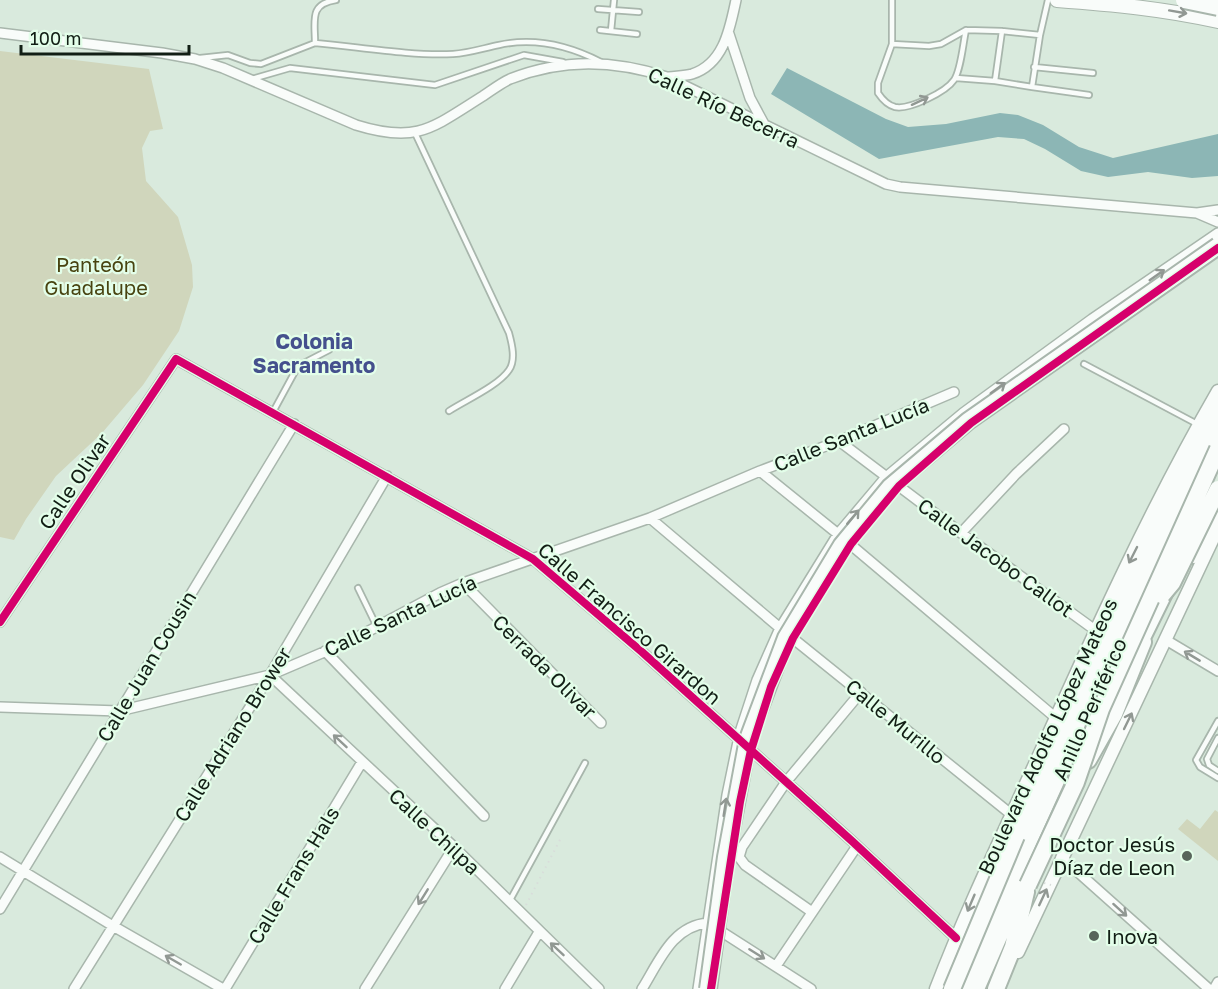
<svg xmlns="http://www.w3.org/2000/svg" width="1218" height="989" font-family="'Golos Text',sans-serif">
  <rect width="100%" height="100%" fill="#d9eadd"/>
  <path fill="#d0d6bc" d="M0,51L149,69L163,129L150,131L142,148L146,181L178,217L192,265L193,287L179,331L143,385L102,433L56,476L26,519L14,540L0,537Z
    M1215,810L1218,812V861L1178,829L1187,819L1200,829Z"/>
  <path fill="#8cb6b5" d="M787,68L886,119L908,127L946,124L1000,113L1018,115L1043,125L1079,147L1113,158L1218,134V176L1192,178L1148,172L1108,177L1081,171L1045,149L1024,139L998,137L879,159L771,94Z"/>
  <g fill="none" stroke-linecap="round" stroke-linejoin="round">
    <defs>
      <path id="service" d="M892,0V44L878,83V93C882,99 887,105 895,107C909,110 946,92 954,80C961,70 963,43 966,30
        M598,9L639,12
        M600,30L637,34
        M611,31L614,0
        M1040,35L1048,0
        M315,43C360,47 409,56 453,54C469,53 484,48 499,45C535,37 568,45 601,62
        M892,44L929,46L941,44L966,30L1002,31L1040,35L1032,87L1089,95
        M200,58L228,55L250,63L261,64L315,43C315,20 309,4 336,0
        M1034,67L1093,73
        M956,78L995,81L1032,87
        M252,79L290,68L435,85L524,55L563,62
        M995,81L1002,31
        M415,133L509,333C512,344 516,360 509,370C498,386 466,400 449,411
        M1084,364L1199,425
        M273,412L298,366L329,350
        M358,588L377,627
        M1218,721L1196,760L1200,767L1218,778
        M1218,738L1207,759L1209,765L1218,771
        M509,902L585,763"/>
      <path id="minor" d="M0,33L162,53L195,59L223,68L356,125C417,144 432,128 483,96C492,90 501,83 510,79C563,58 614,60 667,77L886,184L900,187L1197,213L1218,222
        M729,34L750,98L764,124
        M669,77C676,76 685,76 692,74C724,64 730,28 736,0
        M1197,213L1218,210
        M839,441L961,533L1095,630
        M760,471L838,534L1056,718
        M650,518L780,628L1012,815
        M961,533L1016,474L1064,429
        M463,583L601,723
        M0,622L176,359L533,559L642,652L853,842L956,938
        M1166,640L1218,671
        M325,651L484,816
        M270,675L454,847L599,989
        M0,707L119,711L270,675L350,641L440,593L463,583L650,518L760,471L839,441L954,392
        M0,857L113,926L223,989
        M1061,857L1209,989
        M0,909L294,424
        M812,912L745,865L739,857L742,847L786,782L861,692
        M776,966L857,846
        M74,989L270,675L387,476
        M225,989L362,762
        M365,989L454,847
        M505,989L539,932
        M642,989C659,962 672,926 708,923L811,989
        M698,989L727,795L740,732L757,680L780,628L838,534L886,477L963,413L1092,319L1218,233
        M1214,989L1218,982"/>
      <path id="secondary" d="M1018,952L1218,528
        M936,989C967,908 1005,830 1041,751C1096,629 1151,507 1218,391"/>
      <path id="primary" d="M1057,0C1112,4 1165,9 1218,21"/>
      <path id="motorway" d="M1193,555L1218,511
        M1135,652L1169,583
        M1088,760L1114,714L1143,642
        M1016,836L1177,484L1218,409
        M962,989L1206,449L1218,430
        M976,989L1020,888
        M996,989L1013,947L1026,892"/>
    </defs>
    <use href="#service" stroke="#a8b6ac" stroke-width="8"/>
    <use href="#minor" stroke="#a8b6ac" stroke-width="12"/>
    <use href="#secondary" stroke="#a8b6ac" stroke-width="15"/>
    <use href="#primary" stroke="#a8b6ac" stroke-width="16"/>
    <use href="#motorway" stroke="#a8b6ac" stroke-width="20"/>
    <path stroke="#d8ddda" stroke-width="2" stroke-dasharray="1.5 4.5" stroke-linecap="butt" d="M526,905L562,836"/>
    <use href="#service" stroke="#f9fcfa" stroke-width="4.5"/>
    <use href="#minor" stroke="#f9fcfa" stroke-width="9"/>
    <use href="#secondary" stroke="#f9fcfa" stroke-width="12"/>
    <use href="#primary" stroke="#f9fcfa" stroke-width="14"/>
    <use href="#motorway" stroke="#f9fcfa" stroke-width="16"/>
    <defs>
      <path id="motorway-bridge" d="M1184,0L1218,7
        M1162,595L1172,583L1218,489
        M1028,885L1076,782L1101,709L1218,449
        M708,989L726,857L748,739L786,638L842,545L890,487L968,421L1218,246
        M952,989L1016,836"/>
    </defs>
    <use href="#motorway-bridge" stroke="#a8b6ac" stroke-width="20" stroke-linecap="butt"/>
    <path stroke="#d8ddda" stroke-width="2" stroke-dasharray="1.5 4.5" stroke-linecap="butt" d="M1044,883L1051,885"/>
    <use href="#motorway-bridge" stroke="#f9fcfa" stroke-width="16"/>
    <defs>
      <path id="cycleway" d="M0,622L176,359L533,559L642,652L853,842L956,938
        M711,989L740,802L751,750L771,687L793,638L851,544L899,486L971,423L1218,248"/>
    </defs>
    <use href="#cycleway" stroke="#e3fee9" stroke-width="11"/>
    <use href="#cycleway" stroke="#d6006c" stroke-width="8"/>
  </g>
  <defs><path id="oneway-shaft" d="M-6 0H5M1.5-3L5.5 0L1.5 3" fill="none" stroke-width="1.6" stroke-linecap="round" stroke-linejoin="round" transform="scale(1.5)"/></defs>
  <g stroke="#919893">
    <use href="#oneway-shaft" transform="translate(1178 12) rotate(10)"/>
    <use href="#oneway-shaft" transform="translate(920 101) rotate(-25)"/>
    <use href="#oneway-shaft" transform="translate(1157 275) rotate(-35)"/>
    <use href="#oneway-shaft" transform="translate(998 388) rotate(-36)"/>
    <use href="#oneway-shaft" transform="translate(853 517) rotate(-50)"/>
    <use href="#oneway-shaft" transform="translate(1133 555) rotate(117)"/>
    <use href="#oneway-shaft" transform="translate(1192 656) rotate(-149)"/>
    <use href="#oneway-shaft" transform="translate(1128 721) rotate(-64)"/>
    <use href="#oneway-shaft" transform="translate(340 741) rotate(-137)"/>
    <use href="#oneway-shaft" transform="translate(725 807) rotate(-81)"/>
    <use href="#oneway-shaft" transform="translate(423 897) rotate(122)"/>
    <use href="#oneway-shaft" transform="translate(1043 897) rotate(-65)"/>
    <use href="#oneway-shaft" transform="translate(971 903) rotate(113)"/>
    <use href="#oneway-shaft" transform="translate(1120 910) rotate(42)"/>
    <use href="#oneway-shaft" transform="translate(557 949) rotate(-137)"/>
    <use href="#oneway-shaft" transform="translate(757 954) rotate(32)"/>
    <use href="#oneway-shaft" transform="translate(173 960) rotate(-150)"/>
  </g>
  <g fill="#58655b" stroke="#e3fee9" stroke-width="2">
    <circle cx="1187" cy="856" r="6"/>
    <circle cx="1094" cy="936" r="6"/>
  </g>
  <g text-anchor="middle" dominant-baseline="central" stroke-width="4.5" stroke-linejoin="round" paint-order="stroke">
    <g font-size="20" fill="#121e15" stroke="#e3fee9">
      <text transform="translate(724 107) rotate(25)">Calle Río Becerra</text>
      <text transform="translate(851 434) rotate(-22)">Calle Santa Lucía</text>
      <text transform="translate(74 481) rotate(-56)">Calle Olivar</text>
      <text transform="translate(996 557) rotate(36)">Calle Jacobo Callot</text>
      <text transform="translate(400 615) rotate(-25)">Calle Santa Lucía</text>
      <text transform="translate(630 623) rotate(41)">Calle Francisco Girardon</text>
      <text transform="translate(146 666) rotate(-59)">Calle Juan Cousin</text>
      <text transform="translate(545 666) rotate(45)">Cerrada Olivar</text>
      <text transform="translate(1089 709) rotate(-66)">Anillo Periférico</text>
      <text transform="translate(896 721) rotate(39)">Calle Murillo</text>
      <text transform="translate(232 734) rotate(-58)">Calle Adriano Brower</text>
      <text transform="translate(1047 736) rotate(-65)">Boulevard Adolfo López Mateos</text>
      <text transform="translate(435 831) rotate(43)">Calle Chilpa</text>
      <text transform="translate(293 875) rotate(-59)">Calle Frans Hals</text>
    </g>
    <g font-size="20" fill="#484310" stroke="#e3fee9">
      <text x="96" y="264">Panteón<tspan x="96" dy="23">Guadalupe</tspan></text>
    </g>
    <g font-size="20" fill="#121e15" stroke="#e3fee9" text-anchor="end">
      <text x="1175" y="844">Doctor Jesús<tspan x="1175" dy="23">Díaz de Leon</tspan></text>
      <text x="1106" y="936" text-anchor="start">Inova</text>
    </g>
    <g font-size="21" font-weight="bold" fill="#44508d" stroke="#e3fee9">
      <text x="314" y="341">Colonia<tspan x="314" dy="24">Sacramento</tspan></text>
    </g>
  </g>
  <path d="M21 45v9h168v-9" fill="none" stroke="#121e15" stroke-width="3"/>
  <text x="30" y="45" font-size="18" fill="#121e15" stroke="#e3fee9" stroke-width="4.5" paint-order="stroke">100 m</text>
</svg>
